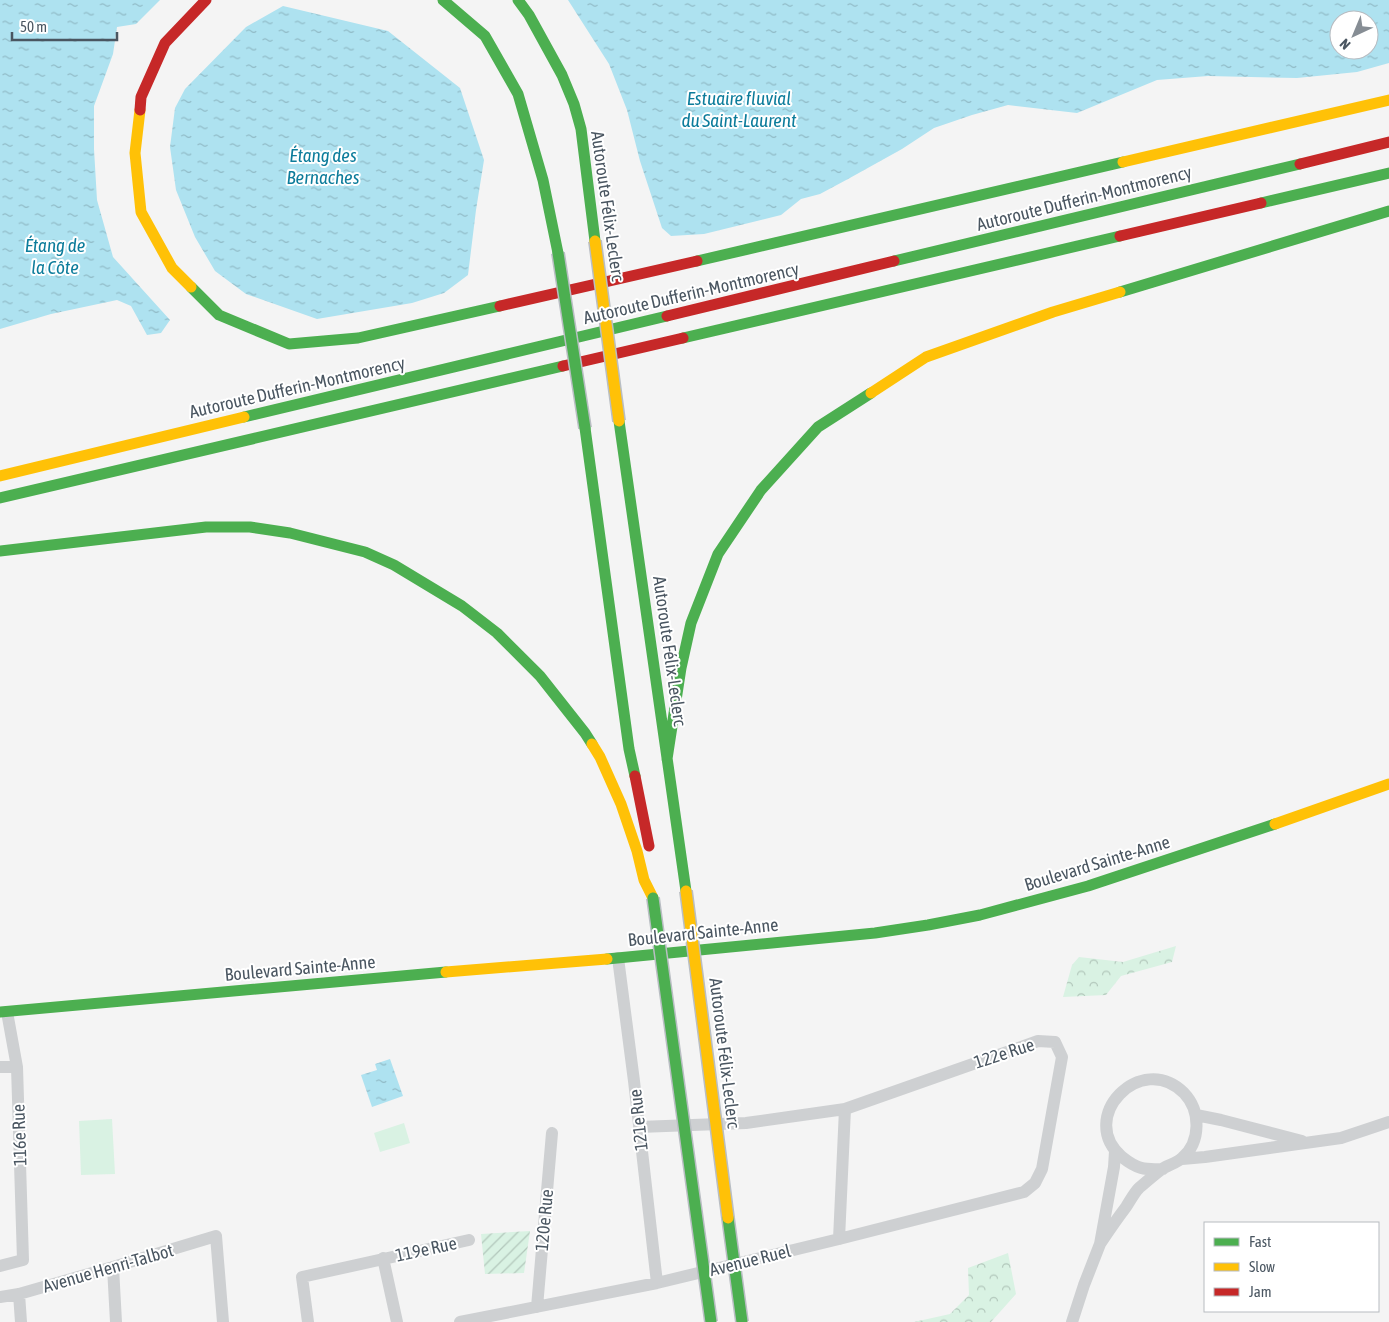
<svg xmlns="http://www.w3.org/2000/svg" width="1389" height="1322" font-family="'Asap Condensed',sans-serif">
  <defs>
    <pattern id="forest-crowns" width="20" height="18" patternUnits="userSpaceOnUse" patternTransform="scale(1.25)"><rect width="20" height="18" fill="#d9f2e3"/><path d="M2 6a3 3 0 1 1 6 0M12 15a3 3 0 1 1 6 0" fill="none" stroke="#b2c7bb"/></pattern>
    <pattern id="garden-furrows" width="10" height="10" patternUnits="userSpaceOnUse" patternTransform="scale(1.25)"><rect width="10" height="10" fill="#d9f2e3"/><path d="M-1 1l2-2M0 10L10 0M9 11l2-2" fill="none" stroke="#b2c7bb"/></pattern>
    <pattern id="water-ripples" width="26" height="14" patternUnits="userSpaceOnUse" patternTransform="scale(1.25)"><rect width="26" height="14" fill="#aee2f0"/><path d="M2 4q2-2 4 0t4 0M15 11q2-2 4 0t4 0" fill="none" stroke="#90bac6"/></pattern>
  </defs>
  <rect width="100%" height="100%" fill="#f4f4f4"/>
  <path fill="url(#forest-crowns)" d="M1176,946L1172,962L1121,976L1106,995L1063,997L1072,965L1079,957L1123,962Z
    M1008,1253L1016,1294L991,1322H914L950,1314L969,1295L968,1268Z"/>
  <path fill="#d9f2e3" d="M112,1119L115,1174L81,1175L79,1121Z
    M404,1123L410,1143L380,1152L374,1133Z"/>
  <path fill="url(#garden-furrows)" d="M530,1231L524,1273L485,1274L481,1234Z"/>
  <path fill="url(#water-ripples)" fill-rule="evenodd" d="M0,0H160L136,24L117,27L113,54L94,106V149L97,200L113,257L170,320L161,333L147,335L131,306L117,300L51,314L0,329Z
    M568,0H1389V63L1357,72L1297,78L1208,76L1157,80L1077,113L1008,105L972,115L934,128L902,149L848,179L820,194L801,199L781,215L704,234L671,236L662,228L640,161L627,110L609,64ZM1339,20H1369V50H1339Z
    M283,6L388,31L460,88L484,160L476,210L468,275L444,293L412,303L317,319L246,294L215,271L195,237L176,190L170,147L175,108L185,89L246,27Z
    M390,1059L403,1096L372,1107L361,1075L377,1070L375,1064Z"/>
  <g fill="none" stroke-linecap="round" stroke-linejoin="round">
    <path stroke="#ced0d2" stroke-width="12" d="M618,958L634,1081L657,1283
      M0,1067H17
      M1196,1115L1221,1120L1302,1141
      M1182,1159L1205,1157L1341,1138L1389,1122
      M839,1239L845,1109
      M1100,1244C1108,1232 1117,1219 1126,1207C1130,1201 1134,1193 1139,1188C1146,1182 1154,1175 1162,1169C1168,1165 1177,1163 1182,1158C1201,1142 1201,1111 1184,1093C1141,1050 1076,1118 1122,1157C1137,1169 1144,1170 1163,1169
      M383,1258L397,1322
      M0,1266L23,1260L17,1067L7,1012
      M113,1267L116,1322
      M19,1294L21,1322
      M0,1297L19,1294L113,1267L216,1236L223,1322
      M537,1307L552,1133
      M308,1322L302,1277L469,1240
      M460,1322L657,1283L839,1239L1024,1192L1035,1183L1042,1169L1062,1057L1055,1042L1038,1041L845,1109L746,1123L639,1127
      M1072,1322L1084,1285L1100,1244L1114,1167L1115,1151"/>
    <path stroke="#4caf50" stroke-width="11" d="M443,0L485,36L518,94L543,180L558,253
      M518,0L529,15L562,75L574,104L581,129L595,241
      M1261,203L1389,173
      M697,261L1123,162
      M894,261L1300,164
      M191,287L219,315L289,344L358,338L500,306
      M1120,292L1389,211
      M683,338L1120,236
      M244,417L667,316
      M619,421L686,891
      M585,428L629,749L635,776
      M0,498L563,366
      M0,551L206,527H250L290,533L365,552L394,565L462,606L497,633L540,676L585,733L592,744
      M667,759L681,668L691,623L718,554L761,490L818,427L871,393
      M607,959L875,933L928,925L980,915L1088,886L1275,824
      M0,1012L446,972"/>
    <path stroke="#ffc107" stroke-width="11" d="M140,110L135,153L141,212L172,268L191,287
      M1123,162L1389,100
      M871,393L926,357L1053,312L1120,292
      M0,476L244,417
      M592,744L600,757L621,804L637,851L644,880L653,898
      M1275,824L1389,784
      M446,972L607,959"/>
    <path stroke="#c62828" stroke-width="11" d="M140,110L141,97L165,43L206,0
      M1300,164L1389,142
      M1120,236L1261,203
      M500,306L697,261
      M667,316L894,261
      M563,366L683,338
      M635,776L649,846"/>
    <defs>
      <path id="fast-bridge" d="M558,253L585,428
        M653,898L711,1322
        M728,1218L742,1322"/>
      <path id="slow-bridge" d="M595,241L619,421
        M686,891L728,1218"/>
    </defs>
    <use href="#fast-bridge" stroke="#b9bec3" stroke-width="14" stroke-linecap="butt"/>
    <use href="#slow-bridge" stroke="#b9bec3" stroke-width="14" stroke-linecap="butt"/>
    <use href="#fast-bridge" stroke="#4caf50" stroke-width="11"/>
    <use href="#slow-bridge" stroke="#ffc107" stroke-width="11"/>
  </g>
  <g text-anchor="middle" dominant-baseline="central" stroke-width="4" stroke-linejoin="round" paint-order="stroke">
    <g font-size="18" fill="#4a5661" stroke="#fff">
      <text transform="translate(1084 198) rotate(-14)">Autoroute Dufferin-Montmorency</text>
      <text transform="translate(608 206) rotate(82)">Autoroute Félix-Leclerc</text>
      <text transform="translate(691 293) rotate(-13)">Autoroute Dufferin-Montmorency</text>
      <text transform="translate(297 387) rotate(-13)">Autoroute Dufferin-Montmorency</text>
      <text transform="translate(670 651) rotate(82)">Autoroute Félix-Leclerc</text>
      <text transform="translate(1097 863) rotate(-17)">Boulevard Sainte-Anne</text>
      <text transform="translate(703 932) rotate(-6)">Boulevard Sainte-Anne</text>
      <text transform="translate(300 968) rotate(-5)">Boulevard Sainte-Anne</text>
      <text transform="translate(725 1053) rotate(83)">Autoroute Félix-Leclerc</text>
      <text transform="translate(1004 1053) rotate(-18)">122e Rue</text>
      <text transform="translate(638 1120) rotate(-96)">121e Rue</text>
      <text transform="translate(19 1135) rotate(-92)">116e Rue</text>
      <text transform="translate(544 1220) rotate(-85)">120e Rue</text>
      <text transform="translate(426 1249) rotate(-12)">119e Rue</text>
      <text transform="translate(750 1260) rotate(-14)">Avenue Ruel</text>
      <text transform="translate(108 1268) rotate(-16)">Avenue Henri-Talbot</text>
    </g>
    <g font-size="19" font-style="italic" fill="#0c7c9b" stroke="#fff">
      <text x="739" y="98">Estuaire fluvial<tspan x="739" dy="22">du Saint-Laurent</tspan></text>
      <text x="323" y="155">Étang des<tspan x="323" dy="22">Bernaches</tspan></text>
      <text x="55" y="245">Étang de<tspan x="55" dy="22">la Côte</tspan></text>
    </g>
  </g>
  <rect x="1204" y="1222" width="175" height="90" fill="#ffffff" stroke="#b7bbc0"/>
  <rect x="1214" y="1238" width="25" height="8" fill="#4caf50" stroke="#b7bbc0"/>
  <text x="1249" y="1247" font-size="15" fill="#4a5661">Fast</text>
  <rect x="1214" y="1263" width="25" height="8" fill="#ffc107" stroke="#b7bbc0"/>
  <text x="1249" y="1272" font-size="15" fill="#4a5661">Slow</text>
  <rect x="1214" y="1288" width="25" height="8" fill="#c62828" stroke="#b7bbc0"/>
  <text x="1249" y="1297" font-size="15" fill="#4a5661">Jam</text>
  <g transform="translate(1354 35) rotate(224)"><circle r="24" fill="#ffffff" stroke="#b7bbc0"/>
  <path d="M0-4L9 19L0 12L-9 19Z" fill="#868d94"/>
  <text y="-8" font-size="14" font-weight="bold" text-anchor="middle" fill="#4a5661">N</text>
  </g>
  <path d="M12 32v8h105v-8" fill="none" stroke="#4a5661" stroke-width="2.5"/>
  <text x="20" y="32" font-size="15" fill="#4a5661" stroke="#ffffff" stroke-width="4" paint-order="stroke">50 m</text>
</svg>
